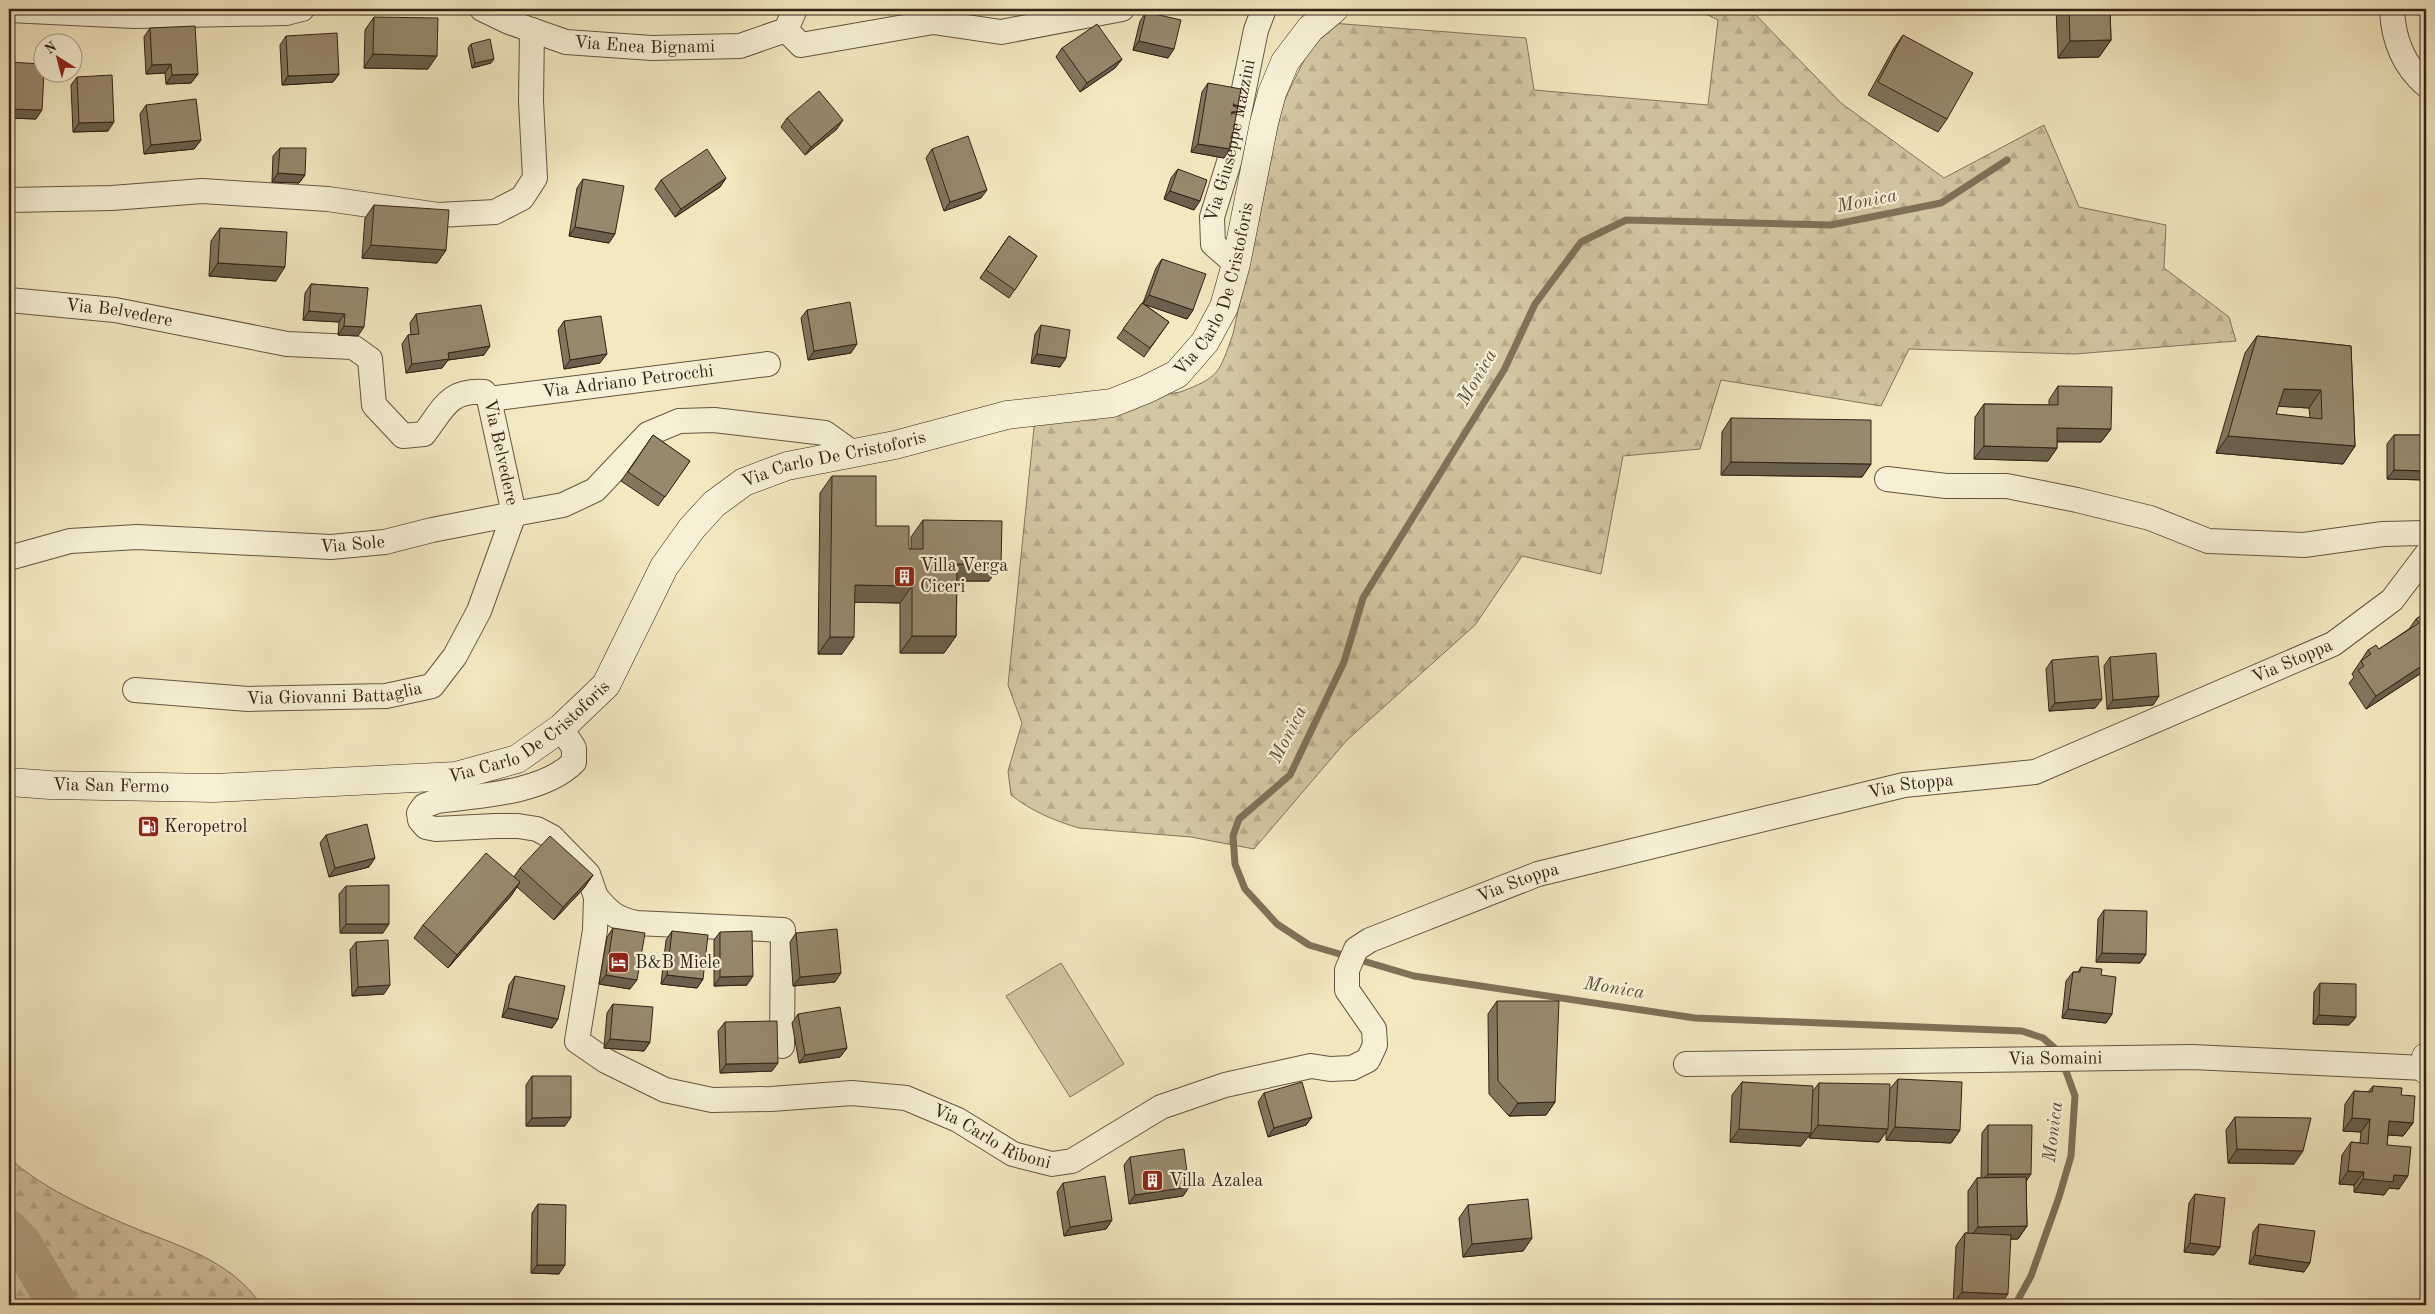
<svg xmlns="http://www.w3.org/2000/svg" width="2435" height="1314" font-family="'Old Standard TT',serif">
  <defs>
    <pattern id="forest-firs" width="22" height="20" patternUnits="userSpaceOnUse" patternTransform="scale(1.25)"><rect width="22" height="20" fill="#d3c6a3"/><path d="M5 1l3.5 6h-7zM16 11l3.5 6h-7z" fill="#b6aa8c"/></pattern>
  </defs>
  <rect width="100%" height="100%" fill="#f3e8c0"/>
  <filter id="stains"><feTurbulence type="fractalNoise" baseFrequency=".004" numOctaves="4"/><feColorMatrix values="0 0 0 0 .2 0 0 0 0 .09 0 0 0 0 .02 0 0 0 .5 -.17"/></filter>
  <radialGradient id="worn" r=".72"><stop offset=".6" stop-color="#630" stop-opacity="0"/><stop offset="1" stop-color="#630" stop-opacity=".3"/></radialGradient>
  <path fill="#d3c6a3" stroke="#84745c" d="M1061,963L1124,1064L1070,1097L1006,996Z"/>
  <path fill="url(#forest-firs)" stroke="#84745c" d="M1696,9H1750L1841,103L1944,178L2044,125L2079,207L2166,225L2164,268L2229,317L2236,341L2075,354L1909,349L1881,406L1721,380L1700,449L1623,456L1601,574L1522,556L1475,625L1347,740L1254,849L1191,837L1079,828C1055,821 1031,811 1011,795L1008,771L1022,723L1008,685L1035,418L1180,392C1220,377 1219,373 1233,334L1282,105L1306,56L1331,23L1526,38L1534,90L1708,105L1718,20Z
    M9,1158C41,1187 85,1207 125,1224C174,1245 230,1258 261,1305H9Z"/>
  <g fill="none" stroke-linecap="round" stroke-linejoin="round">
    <path stroke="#807159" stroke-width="7" d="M2007,160L1941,203L1831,225L1626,220L1581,242L1535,304L1504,370L1363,598L1344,662L1290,775L1239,819L1233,836L1235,864L1245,889L1277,924L1309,945L1414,976L1695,1018L2022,1031L2043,1038L2059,1052
      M2015,1305L2031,1276L2059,1197L2071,1156L2075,1096L2063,1063"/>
    <path stroke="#b2a586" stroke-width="40" d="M9,1230L22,1244L58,1305"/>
    <defs>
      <g id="street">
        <path id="s1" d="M482,9L509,22L566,42L652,48L740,46L786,30L795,9"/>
        <path d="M2392,9C2393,39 2403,65 2426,85"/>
        <path d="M9,10L134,16L286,13L302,9"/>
        <path d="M786,30L801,45L933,22L1001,32L1122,9"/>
        <path d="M9,200L112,198L202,191L328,199L438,215L495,212L522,198L535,178L531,101L532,30"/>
        <path id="s2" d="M1236,264L1213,244L1212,217L1229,162L1256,30L1264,9"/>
        <path id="s3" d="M9,300L115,310L287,344L353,347L370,359L374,405L403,436L424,434C444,408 448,390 484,392L489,399L514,514L563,505L595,490L648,434L679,421L714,420L825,433L853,453"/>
        <path id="s4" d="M489,399L768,364"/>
        <path d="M1887,479L1946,486H2007L2077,500L2150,518L2208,541L2304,545L2383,534L2426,533"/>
        <path id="s5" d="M9,558L70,541L137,537L331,547L385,542L432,530L514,514"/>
        <path id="s6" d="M135,690L248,699L386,696L432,686L455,656L479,611L514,514"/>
        <path id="s7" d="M561,728L574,748V762C544,793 478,796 437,801L424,806L419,813L420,820L426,827L436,829L495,826H518L537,829L552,837L588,874L596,897L595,930L577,1041L606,1061L665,1090L712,1100L771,1099L852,1093L906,1098L958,1120L1013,1154L1052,1164L1072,1161L1161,1107L1225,1085L1311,1066L1330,1069L1352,1068L1368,1060L1375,1045L1374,1029L1347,990V970L1356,949L1370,940L1538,874L1904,785L2035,772L2333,644L2392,600L2426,555"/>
        <path d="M596,897C610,913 615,918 636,923L783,930L782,1046"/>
        <path id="s8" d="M1686,1064L2192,1057L2425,1068"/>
      </g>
      <g id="secondary">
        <path id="s9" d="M9,782L50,785L214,788L456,776L517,759L561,728L606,685L664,567L692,528L714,504L744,482L787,466L895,445L1007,415L1112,403L1147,389L1177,374L1205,342L1224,307L1236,264L1264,123L1272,93L1285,62L1310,29L1334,9"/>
        <path d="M2426,1057V1070"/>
      </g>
    </defs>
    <use href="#street" stroke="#645440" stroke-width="26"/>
    <use href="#secondary" stroke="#342216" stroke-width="29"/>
    <use href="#street" stroke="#f7f0d6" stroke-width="24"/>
    <use href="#secondary" stroke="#f7f0d6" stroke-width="28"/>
  </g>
  <path fill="#82765f" stroke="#342216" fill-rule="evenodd" d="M2056,9H2110L2111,40L2099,57L2058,58Z
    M1146,12L1168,58L1133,50L1140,21Z
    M374,17L428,69L364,68L365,30Z
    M150,28L198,74L191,83L166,84L165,73L146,74L144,37Z
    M1903,35L1947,119L1938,132L1868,95L1894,48Z
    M286,36L339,74L333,82L282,85L280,45Z
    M471,44L491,63L472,68L468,48Z
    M1062,48L1122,59L1115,68L1080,92L1056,57Z
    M10,62L36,119L9,118V65Z
    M77,77L108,131L73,132L71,85Z
    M1208,83L1224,158L1191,152L1202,92Z
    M146,105L201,140L194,149L144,154L140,114Z
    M787,118L837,129L805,155L781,127Z
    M280,148L305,175L299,183L272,182L273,156Z
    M932,149L981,198L944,211L926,158Z
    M1178,169L1194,210L1164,199L1171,178Z
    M726,178L720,187L675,217L655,189L661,180Z
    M583,179L609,243L569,236L577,188Z
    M374,205L446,250L437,263L362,258L365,218Z
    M220,228L276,281L209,276L211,241Z
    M1009,236L1037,256L1009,298L980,278Z
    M1162,259L1193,310L1187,319L1144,304L1169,322L1144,357L1117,338L1142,303H1143L1156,268Z
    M311,284L368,288L358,336L338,335L339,322L303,320L305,293Z
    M807,310L851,353L808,360L801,318Z
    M416,314L484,355L448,360L442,368L406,373L402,344L408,335H411L410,323Z
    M564,321L600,363L564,369L558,330Z
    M1041,325L1060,367L1031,363L1035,334Z
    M2257,336L2351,346L2355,446L2343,464L2216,453L2245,353ZM2278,406L2309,408L2310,418L2276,414Z
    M2058,386L2111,429L2101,442H2057V448L2048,461L1974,459L1975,417L1984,404L2049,405V400Z
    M1731,418L1871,464L1862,477L1721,475L1722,432Z
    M653,435L690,461L658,506L621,481Z
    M2394,435H2426V480L2387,479V444Z
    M832,476L876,526L909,549H911V537L923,520L989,581H957L956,636L944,653H900V603L855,602L842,654H818L820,493Z
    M2425,613L2426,670L2366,709L2349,683L2354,677L2352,674L2368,650L2379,649L2409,629L2416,619Z
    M2110,657L2159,696L2153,705L2107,709L2104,666Z
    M2052,660L2102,699L2095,708L2049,711L2046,669Z
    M326,835L369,867L329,877L320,843Z
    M520,868L593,875L584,888L554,920L517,887L511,896L448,968L414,938L423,925L514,877Z
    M346,886L383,933H340L339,894Z
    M2104,910L2146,954L2140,963L2096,962L2098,919Z
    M613,928L630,989L599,984L607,937Z
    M672,931L703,979L697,988L661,984L666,940Z
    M720,932L747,985L714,986V940Z
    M796,933L835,982L793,986L790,942Z
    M356,942L384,994L352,996L350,950Z
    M2081,967L2101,975L2112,1014L2106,1023L2062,1018L2066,981L2073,972H2078Z
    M515,976L558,1019L552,1028L502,1017L509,985Z
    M2320,983L2356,1017L2349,1025L2313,1024L2314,992Z
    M1497,1001L1555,1102L1546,1115L1509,1116L1489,1094L1488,1014Z
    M613,1004L650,1042L644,1051L604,1048L607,1013Z
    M798,1014L847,1048L840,1057L799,1063L792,1023Z
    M725,1022L772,1071L720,1073L718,1031Z
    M532,1076L565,1126H526V1085Z
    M1898,1079L1960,1130L1951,1143L1886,1140V1132L1879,1142L1809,1138V1135L1801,1146L1730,1142L1732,1095L1742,1082L1813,1091L1819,1083L1889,1090Z
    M2373,1086L2401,1095L2413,1123L2403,1136L2388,1135L2387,1145L2399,1189L2389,1188L2384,1195L2354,1192V1185L2339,1184L2342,1155L2351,1142L2360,1143L2361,1132L2343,1131L2345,1104L2354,1091L2368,1092Z
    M1264,1093L1312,1117L1306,1125L1268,1137L1258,1102Z
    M2235,1117L2294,1164L2228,1163L2226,1130Z
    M1988,1125L2026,1181L2027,1226L2018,1239H2011L1953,1305L1956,1246L1965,1233H1968V1191L1977,1178H1981L1982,1133Z
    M1130,1157L1189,1187L1183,1196L1129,1204L1124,1165Z
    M1063,1183L1112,1220L1106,1229L1064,1236L1057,1192Z
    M2195,1194L2220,1247L2214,1255L2184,1252L2189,1203Z
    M538,1204L559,1274L531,1273L532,1213Z
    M1468,1205L1532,1238L1523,1251L1463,1257L1459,1218Z
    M2259,1224L2304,1272L2249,1264L2253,1232Z"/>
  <path fill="#6a604d" stroke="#342216" d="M2111,40L2099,57L2058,58L2070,41Z
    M1139,41L1174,49L1168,58L1133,50Z
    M373,54L437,56L428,69L364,68Z
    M494,59L491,63L472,68L475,63Z
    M1122,59L1115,68L1080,92L1087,83Z
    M171,64L165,73L146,74L152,65Z
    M198,74L191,83L166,84L172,75Z
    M339,74L333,82L282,85L288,76Z
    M9,109L42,110L36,119L9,118Z
    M843,120L837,129L805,155L811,147Z
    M114,122L108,131L73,132L79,123Z
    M201,140L194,149L144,154L151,145Z
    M1198,144L1230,149L1224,158L1191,152Z
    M278,173L305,175L299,183L272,182Z
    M726,178L720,187L675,217L681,209Z
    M987,190L981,198L944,211L950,202Z
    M1170,191L1200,201L1194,210L1164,199Z
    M575,227L615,234L609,243L569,236Z
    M371,245L446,250L437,263L362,258Z
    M218,263L285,267L276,281L209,276Z
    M1149,295L1193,310L1187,319L1143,304Z
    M309,311L345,314L339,322L303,320Z
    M344,326L364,327L358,336L338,335Z
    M857,344L851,353L808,360L814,351Z
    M490,346L484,355L448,360L442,368L406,373L412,364L448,353Z
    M607,354L600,363L564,369L570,360Z
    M1037,354L1066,358L1060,367L1031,363Z
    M2284,389L2321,390L2309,408L2272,406Z
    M2057,428L2111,429L2101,442L2048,441Z
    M2228,436L2355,446L2343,464L2216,453Z
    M1984,446L2057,448L2048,461L1974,459Z
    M1731,462L1871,464L1862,477L1721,475Z
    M2394,470L2426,471V480L2387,479Z
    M957,564H1001L989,581H945Z
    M855,585L912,586L900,603L843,602Z
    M912,636H956L944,653H900Z
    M830,637H854L842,654H818Z
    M2426,663V670L2366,709L2376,696Z
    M2159,696L2153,705L2107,709L2113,700Z
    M2102,699L2095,708L2049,711L2055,703Z
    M375,858L369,867L329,877L335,868Z
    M593,875L584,888L554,920L563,907Z
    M520,882L511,896L448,968L457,955Z
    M346,924H389L383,933H340Z
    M2102,953L2146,954L2140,963L2096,962Z
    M841,973L835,982L793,986L800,977Z
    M606,975L637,980L630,989L599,984Z
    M667,975L703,979L697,988L661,984Z
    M753,976L747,985L714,986L720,977Z
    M390,985L384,994L352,996L358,987Z
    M508,1008L558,1019L552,1028L502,1017Z
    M2068,1009L2112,1014L2106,1023L2062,1018Z
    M2319,1015L2356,1017L2349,1025L2313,1024Z
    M610,1039L650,1042L644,1051L604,1048Z
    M847,1048L840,1057L799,1063L805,1055Z
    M778,1063L772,1071L720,1073L726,1064Z
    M1555,1102L1546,1115L1509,1116L1518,1103Z
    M571,1117L565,1126H526L532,1118Z
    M1312,1117L1306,1125L1268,1137L1274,1128Z
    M2352,1118L2370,1119L2361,1132L2343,1131Z
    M2389,1121L2413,1123L2403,1136L2380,1134Z
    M1818,1125L1888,1129L1879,1142L1809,1138Z
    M1895,1127L1960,1130L1951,1143L1886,1140Z
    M1739,1129L1811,1133L1801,1146L1730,1142Z
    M2237,1149L2303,1151L2294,1164L2228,1163Z
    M2348,1171L2364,1172L2354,1185L2339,1184Z
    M1988,1174H2031L2025,1183L1981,1182Z
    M2394,1175L2408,1176L2399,1189L2389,1188L2384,1195L2354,1192L2363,1179Z
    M1189,1187L1183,1196L1129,1204L1135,1195Z
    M1112,1220L1106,1229L1064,1236L1070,1227Z
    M2027,1226L2018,1239L1968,1240L1978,1227Z
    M1532,1238L1523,1251L1463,1257L1472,1244Z
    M2190,1243L2220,1247L2214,1255L2184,1252Z
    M2255,1255L2310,1263L2304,1272L2249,1264Z
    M537,1265H565L559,1274L531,1273Z
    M1962,1292L2008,1294L2000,1305H1953Z"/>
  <path fill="#97896e" stroke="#342216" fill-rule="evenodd" d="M2069,9H2110L2111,40L2070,41Z
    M1146,12L1181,20L1174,49L1139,41Z
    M374,17L438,18L437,56L373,54Z
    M1097,24L1122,59L1087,83L1062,48Z
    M195,26L198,74L172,75L171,64L152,65L150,28Z
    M337,33L339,74L288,76L286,36Z
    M1903,35L1973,73L1947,119L1878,82Z
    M490,39L494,59L475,63L471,44Z
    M10,62L42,64V72H44L42,110L9,109Z
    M112,75L114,122L79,123L77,77Z
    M1208,83L1241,89L1230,149L1198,144Z
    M819,91L843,120L811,147L787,118Z
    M196,99L201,140L151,145L146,105Z
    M968,136L987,190L950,202L932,149Z
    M280,148H306L305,175L278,173Z
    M707,149L726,178L681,209L661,180Z
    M1178,169L1207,180L1200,201L1170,191Z
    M583,179L624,186L615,234L575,227Z
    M374,205L449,210L446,250L371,245Z
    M220,228L287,232L285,267L218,263Z
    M1009,236L1037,256L1015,290L986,270Z
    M1162,259L1206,274L1193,310L1149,295Z
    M311,284L368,288L364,327L344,326L345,314L309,311Z
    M850,302L857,344L814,351L807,310Z
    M1142,303L1169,322L1150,348L1123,329Z
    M481,305L490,346L448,353L449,359L412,364L408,335L419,334L416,314Z
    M601,316L607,354L570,360L564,321Z
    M1041,325L1070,330L1066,358L1037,354Z
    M2257,336L2351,346L2355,446L2228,436ZM2284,389L2321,390L2322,419L2276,414Z
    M2058,386L2112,387L2111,429L2057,428V448L1984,446V404L2058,405Z
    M1731,418L1871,420V464L1731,462Z
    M653,435L690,461L665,497L628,472Z
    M2394,435H2426V471L2394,470Z
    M832,476H876V526H909V549H923V520L1002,521L1001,564H957L956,636H912V586L855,585L854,637H830Z
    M2425,613L2426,615V663L2376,696L2358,670L2364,666L2361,661L2371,654L2368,650L2376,645L2379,649L2419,623L2416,619Z
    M2156,653L2159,696L2113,700L2110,657Z
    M2098,656L2102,699L2055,703L2052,660Z
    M367,824L375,858L335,868L326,835Z
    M550,836L593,875L563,907L520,868Z
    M486,853L520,882L457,955L423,925Z
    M389,885V924H346V886Z
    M2104,910L2147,911L2146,954L2102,953Z
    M613,928L645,933L637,980L606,975Z
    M837,929L841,973L800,977L796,933Z
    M672,931L708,935L703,979L667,975Z
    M752,931L753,976L720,977V932Z
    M388,940L390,985L358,987L356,942Z
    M2081,967L2102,969L2101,975L2116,977L2112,1014L2068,1009L2073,972H2080Z
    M515,976L565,986L558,1019L508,1008Z
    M2320,983L2356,984V1017L2319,1015Z
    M1497,1001H1559L1555,1102L1518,1103L1498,1081Z
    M613,1004L653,1007L650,1042L610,1039Z
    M840,1007L847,1048L805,1055L798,1014Z
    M777,1021L778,1063L726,1064L725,1022Z
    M532,1076H571V1117L532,1118Z
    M1898,1079L1962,1082L1960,1130L1895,1127Z
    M1302,1082L1312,1117L1274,1128L1264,1093Z
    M1742,1082L1813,1086L1811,1133L1739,1129Z
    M1819,1083L1890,1084L1888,1129L1818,1125Z
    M2373,1086L2402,1088L2401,1095L2415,1096L2413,1123L2389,1121L2387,1145L2411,1147L2408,1176L2394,1175L2393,1182L2363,1179L2364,1172L2348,1171L2351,1142L2368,1144L2370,1119L2352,1118L2354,1091L2372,1092Z
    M2235,1117L2311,1118L2303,1151L2237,1149Z
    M1988,1125H2032L2031,1174H1988Z
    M1184,1149L1189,1187L1135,1195L1130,1157Z
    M1105,1176L1112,1220L1070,1227L1063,1183Z
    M2026,1177L2027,1226L1978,1227L1977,1178Z
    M2195,1194L2225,1198L2220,1247L2190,1243Z
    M1528,1199L1532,1238L1472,1244L1468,1205Z
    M538,1204L566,1205L565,1265H537Z
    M2259,1224L2315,1231L2310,1263L2255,1255Z
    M1965,1233L2011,1235L2008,1294L1962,1292Z"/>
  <defs>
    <symbol id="building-square" viewBox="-11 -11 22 22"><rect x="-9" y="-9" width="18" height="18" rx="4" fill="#8f2418" stroke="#f7f0d6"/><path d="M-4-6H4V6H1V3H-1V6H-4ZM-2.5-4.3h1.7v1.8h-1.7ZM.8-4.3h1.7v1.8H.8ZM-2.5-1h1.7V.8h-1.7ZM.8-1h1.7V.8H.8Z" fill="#fff"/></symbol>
    <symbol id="fuel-square" viewBox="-11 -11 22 22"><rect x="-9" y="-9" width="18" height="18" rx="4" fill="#8f2418" stroke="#f7f0d6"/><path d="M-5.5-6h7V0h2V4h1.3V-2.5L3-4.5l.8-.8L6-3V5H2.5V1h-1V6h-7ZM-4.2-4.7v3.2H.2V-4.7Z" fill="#fff"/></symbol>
    <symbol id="hotel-square" viewBox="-11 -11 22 22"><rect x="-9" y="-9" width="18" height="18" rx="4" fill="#8f2418" stroke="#f7f0d6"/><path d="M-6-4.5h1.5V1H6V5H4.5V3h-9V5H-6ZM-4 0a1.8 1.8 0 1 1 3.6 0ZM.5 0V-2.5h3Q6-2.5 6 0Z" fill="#fff"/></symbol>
  </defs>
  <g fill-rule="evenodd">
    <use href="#building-square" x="892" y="564" width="25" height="25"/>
    <use href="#fuel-square" x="136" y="814" width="25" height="25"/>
    <use href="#hotel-square" x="606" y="950" width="25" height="25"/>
    <use href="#building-square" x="1140" y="1168" width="25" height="25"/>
  </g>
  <g text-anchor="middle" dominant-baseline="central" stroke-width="4.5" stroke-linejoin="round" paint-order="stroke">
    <g font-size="18" fill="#342216" stroke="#f7f0d6">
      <text stroke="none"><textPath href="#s1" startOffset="169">Via Enea Bignami</textPath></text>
      <text stroke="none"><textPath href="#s2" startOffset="136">Via Giuseppe Mazzini</textPath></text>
      <text stroke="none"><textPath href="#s9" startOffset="1420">Via Carlo De Cristoforis</textPath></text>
      <text stroke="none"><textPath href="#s3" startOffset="111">Via Belvedere</textPath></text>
      <text stroke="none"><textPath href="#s4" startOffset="140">Via Adriano Petrocchi</textPath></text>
      <text stroke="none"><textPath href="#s3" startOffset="620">Via Belvedere</textPath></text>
      <text stroke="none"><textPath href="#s9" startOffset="969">Via Carlo De Cristoforis</textPath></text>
      <text stroke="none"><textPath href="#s5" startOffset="346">Via Sole</textPath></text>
      <text stroke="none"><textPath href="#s7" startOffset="2524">Via Stoppa</textPath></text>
      <text stroke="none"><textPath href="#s6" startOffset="200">Via Giovanni Battaglia</textPath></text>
      <text stroke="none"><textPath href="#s9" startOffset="534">Via Carlo De Cristoforis</textPath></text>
      <text stroke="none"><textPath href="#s9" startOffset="102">Via San Fermo</textPath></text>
      <text stroke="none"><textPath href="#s7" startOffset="2119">Via Stoppa</textPath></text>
      <text stroke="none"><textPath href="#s7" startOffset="1714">Via Stoppa</textPath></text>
      <text stroke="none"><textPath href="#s8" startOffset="369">Via Somaini</textPath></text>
      <text stroke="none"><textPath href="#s7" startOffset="1010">Via Carlo Riboni</textPath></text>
    </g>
    <g font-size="18" fill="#342216" stroke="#f7f0d6" text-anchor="start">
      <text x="920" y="566">Villa Verga<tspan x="920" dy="21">Ciceri</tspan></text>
      <text x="164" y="827">Keropetrol</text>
      <text x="635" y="963">B&amp;B Miele</text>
      <text x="1169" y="1181">Villa Azalea</text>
    </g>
    <g font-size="19" font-style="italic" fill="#60503d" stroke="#f7f0d6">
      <text transform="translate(1867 202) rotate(-11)">Monica</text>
      <text transform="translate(1478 378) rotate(-60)">Monica</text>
      <text transform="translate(1289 735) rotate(-63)">Monica</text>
      <text transform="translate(1614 989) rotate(9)">Monica</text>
      <text transform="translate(2054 1132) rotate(-83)">Monica</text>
    </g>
  </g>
  <rect width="2435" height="1314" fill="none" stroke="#f3e8c0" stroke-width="30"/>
  <rect x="10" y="10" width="2415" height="1294" fill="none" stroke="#342216" stroke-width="2.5"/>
  <rect x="15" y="15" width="2405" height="1284" fill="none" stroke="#342216"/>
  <g transform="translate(58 58) rotate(324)"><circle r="24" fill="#f7f0d6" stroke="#a99e89"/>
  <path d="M0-4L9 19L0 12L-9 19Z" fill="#8f2418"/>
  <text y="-8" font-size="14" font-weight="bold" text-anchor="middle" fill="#342216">N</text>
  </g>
  <rect width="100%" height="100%" filter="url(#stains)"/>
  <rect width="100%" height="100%" fill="url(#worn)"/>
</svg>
